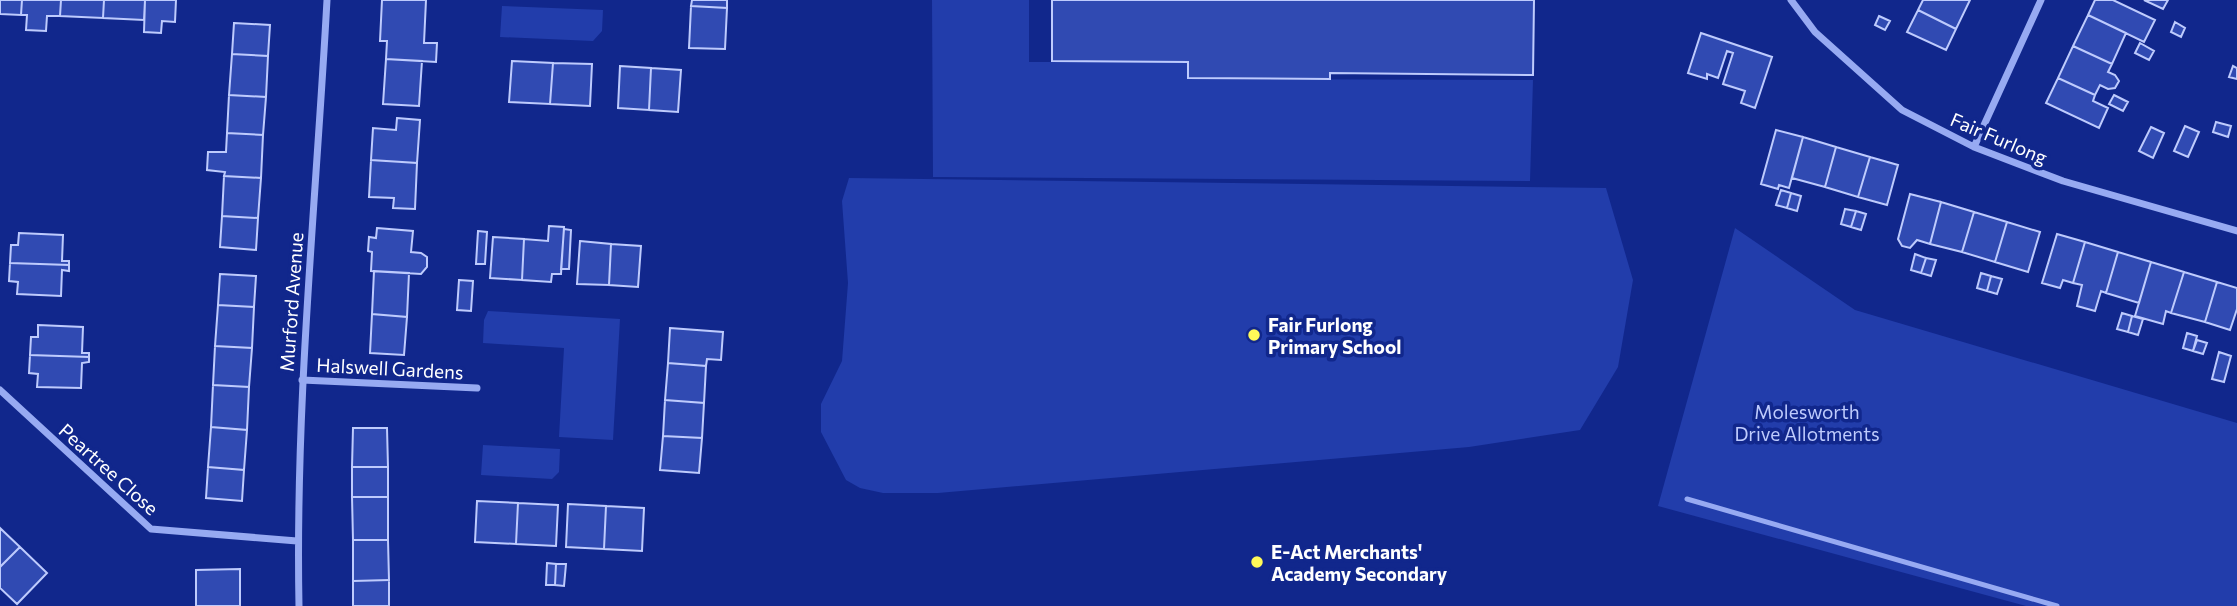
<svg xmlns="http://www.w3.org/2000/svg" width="2237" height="606" font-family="Commissioner,sans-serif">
  <rect width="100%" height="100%" fill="#11278c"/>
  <path fill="#223dab" d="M932,0H1029V62H1187L1188,79L1533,80L1530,181L933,177Z
    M502,6L603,10L602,31L593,41L500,37Z
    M849,178L1606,188L1633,280L1618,367L1580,430L1469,447L938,493H883L860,488L846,480L821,432V404L842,361L848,283L842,201Z
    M1735,228L1855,310L2237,423V606H2026L1658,506Z
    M488,311L620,319L613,440L559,437L564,348L483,343L484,320Z
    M483,445L560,449L559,472L552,479L481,475Z"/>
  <path fill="#304ab2" stroke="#becbfd" stroke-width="2" d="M0,0H22L21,15L0,14Z
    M22,0H61L60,16H47L46,31L26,30L27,15H21Z
    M61,0H104L103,18L60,16Z
    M104,0H145L144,20L103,18Z
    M145,0H176L175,22L162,21L161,33L144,32Z
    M382,0H426L424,43H437L436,62L386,59L387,41H380Z
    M692,0H727V8L691,6Z
    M1052,0H1534L1533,75L1330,73V79L1188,78V62L1052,61Z
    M1923,0H1970L1956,29L1918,10Z
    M2095,0H2113L2155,20L2144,42L2088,15Z
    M2144,0H2168L2163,9Z
    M691,6L727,8L725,49L689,48Z
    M1918,10L1956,29L1946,50L1907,32Z
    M2088,15L2126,33L2112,64L2073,46Z
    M1879,16L1890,21L1885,30L1875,25Z
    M2175,22L2185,28L2181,37L2171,32Z
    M234,23L270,25L268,56L232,54Z
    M1701,33L1772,57L1755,108L1741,103L1745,91L1723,84L1733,53L1727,51L1718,78L1707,74V79L1688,73Z
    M2140,43L2154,51L2149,60L2135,53Z
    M2073,46L2112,64L2108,72L2115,75L2119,81L2115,88L2108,89L2100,85L2095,95L2058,78Z
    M232,54L268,56L266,97L229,95Z
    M386,59L422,61L419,106L383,104Z
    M512,61L553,63L550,104L509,102Z
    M553,63L592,64L590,106L550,104Z
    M620,66L651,68L649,110L618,108Z
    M2233,66L2237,68V79L2229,77Z
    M651,68L681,70L678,112L649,110Z
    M2058,78L2095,95L2093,101L2108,108L2099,128L2046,103Z
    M229,95L266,97L263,135L227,133Z
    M2114,95L2128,102L2123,111L2109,104Z
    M397,118L420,120L417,163L371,160L373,128L396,130Z
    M2216,122L2231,126L2228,137L2213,132Z
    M2185,126L2199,132L2188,157L2174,151Z
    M2151,127L2164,133L2153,158L2139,151Z
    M1776,130L1803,137L1789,188L1779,185L1778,189L1761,184Z
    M227,133L263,135L261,178L224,176L225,172L207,170L208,152H226Z
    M1803,137L1836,147L1825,187L1792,178Z
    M1836,147L1870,157L1858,197L1825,187Z
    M1870,157L1898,165L1887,205L1858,197Z
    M371,160L417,163L415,209L393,208L394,198L369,197Z
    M224,176L261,178L258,218L222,216Z
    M1781,190L1791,193L1787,208L1776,205Z
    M1791,193L1801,196L1797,211L1787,208Z
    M1910,194L1941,202L1930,244L1917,240L1910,248L1902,246L1898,239Z
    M1941,202L1974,212L1962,252L1930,244Z
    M1845,209L1856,211L1851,227L1841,224Z
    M1856,211L1866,214L1861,230L1851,227Z
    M1974,212L2007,222L1995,262L1962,252Z
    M222,216L258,218L256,250L220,247Z
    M2007,222L2040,232L2028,272L1995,262Z
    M549,226L564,227L561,274H552L551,282L522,280L524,239L548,241Z
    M377,228L413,231L411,252L421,253L427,257V267L421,274L371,271L372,252L368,251L369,237L376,238Z
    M564,229L571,230L569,269H561Z
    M478,231L487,232L485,264H476Z
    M19,233L63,235L62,261H69V265L10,263L11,245H18Z
    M2057,234L2085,242L2073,283L2063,280L2060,288L2042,283Z
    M493,237L524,239L522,280L490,278Z
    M580,241L611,244L609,285L577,284Z
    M2085,242L2118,252L2106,293L2101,291L2095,311L2077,306L2082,285L2073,283Z
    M611,244L641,246L638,287L609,285Z
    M2118,252L2151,262L2139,303L2106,293Z
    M1915,254L1926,258L1921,273L1911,270Z
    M1926,258L1936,260L1931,276L1921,273Z
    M2151,262L2184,272L2171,313L2166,311L2163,324L2135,316Z
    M10,263L69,265V271L62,270L61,296L17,294L18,282L9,281Z
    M374,271L409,273L407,317L372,314Z
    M2184,272L2217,282L2205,322L2171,313Z
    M1981,273L1991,276L1987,291L1977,288Z
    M220,274L256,276L254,307L218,305Z
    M1991,276L2002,279L1997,294L1987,291Z
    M459,280L473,281L471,311L457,310Z
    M2217,282L2237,288V309L2230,330L2205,322Z
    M218,305L254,307L252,348L215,346Z
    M2122,313L2132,316L2128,332L2117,329Z
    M372,314L407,317L404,355L370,353Z
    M2132,316L2143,319L2138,335L2128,332Z
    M38,325L83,327L82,353H89V357L30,355L31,337H38Z
    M670,328L723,332L721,360L707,359L706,366L668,363Z
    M2187,333L2197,336L2193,351L2183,348Z
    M2197,340L2207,343L2203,354L2193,351Z
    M215,346L252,348L249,387L213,385Z
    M2219,352L2231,356L2224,382L2212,379Z
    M30,355L89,357V362L82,363L81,388L37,387L38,374L29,373Z
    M668,363L706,366L704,403L665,400Z
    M213,385L249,387L247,430L211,427Z
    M665,400L704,403L702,438L663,436Z
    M211,427L247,430L244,470L208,467Z
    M353,428H387L388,467H352Z
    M663,436L702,438L699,473L660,470Z
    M208,467L244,470L242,501L206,498Z
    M352,467H388V497H352Z
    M352,497H388V540H353Z
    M477,501L518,503L516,544L475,542Z
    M518,503L558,505L556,546L516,544Z
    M568,504L606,506L604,549L566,547Z
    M606,506L644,508L642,551L604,549Z
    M0,528L20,547L0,567Z
    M353,540H388L389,580L353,581Z
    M20,547L47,573L17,604L0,588V567Z
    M547,563L556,564L555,585H546Z
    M556,564H566L564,586L555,585Z
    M240,569V606H196V570Z
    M389,580V606H353V581Z"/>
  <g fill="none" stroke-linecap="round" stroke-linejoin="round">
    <path stroke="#97aaf2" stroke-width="5" d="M1687,499L2057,606"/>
    <path stroke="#97aaf2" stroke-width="7" d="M1791,0L1815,32L1902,110L1974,147L2063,181L2237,231
      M1974,147L2041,0
      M302,380L477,388
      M0,390L151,529L297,541
      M299,606C295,403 316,202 327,0"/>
  </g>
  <g fill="#fff958" stroke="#11278c" stroke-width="2.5">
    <circle cx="1254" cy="335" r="7"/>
    <circle cx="1257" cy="562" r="7"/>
  </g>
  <g text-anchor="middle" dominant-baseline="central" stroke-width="7" stroke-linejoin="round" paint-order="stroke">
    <g font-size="19" fill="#fff" stroke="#11278c">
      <text transform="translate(1999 138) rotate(23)">Fair Furlong</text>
      <text transform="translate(291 302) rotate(-86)">Murford Avenue</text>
      <text transform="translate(390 368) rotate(3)">Halswell Gardens</text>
      <text transform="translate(109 469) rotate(42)">Peartree Close</text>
    </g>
    <g font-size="19" font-weight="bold" fill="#fff" stroke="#11278c" text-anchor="start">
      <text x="1268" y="324">Fair Furlong<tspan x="1268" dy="22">Primary School</tspan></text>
      <text x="1271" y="551">E-Act Merchants'<tspan x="1271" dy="22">Academy Secondary</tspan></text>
    </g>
    <g font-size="19" fill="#becbfd" stroke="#11278c">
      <text x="1807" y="411">Molesworth<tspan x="1807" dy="22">Drive Allotments</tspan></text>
    </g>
  </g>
</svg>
